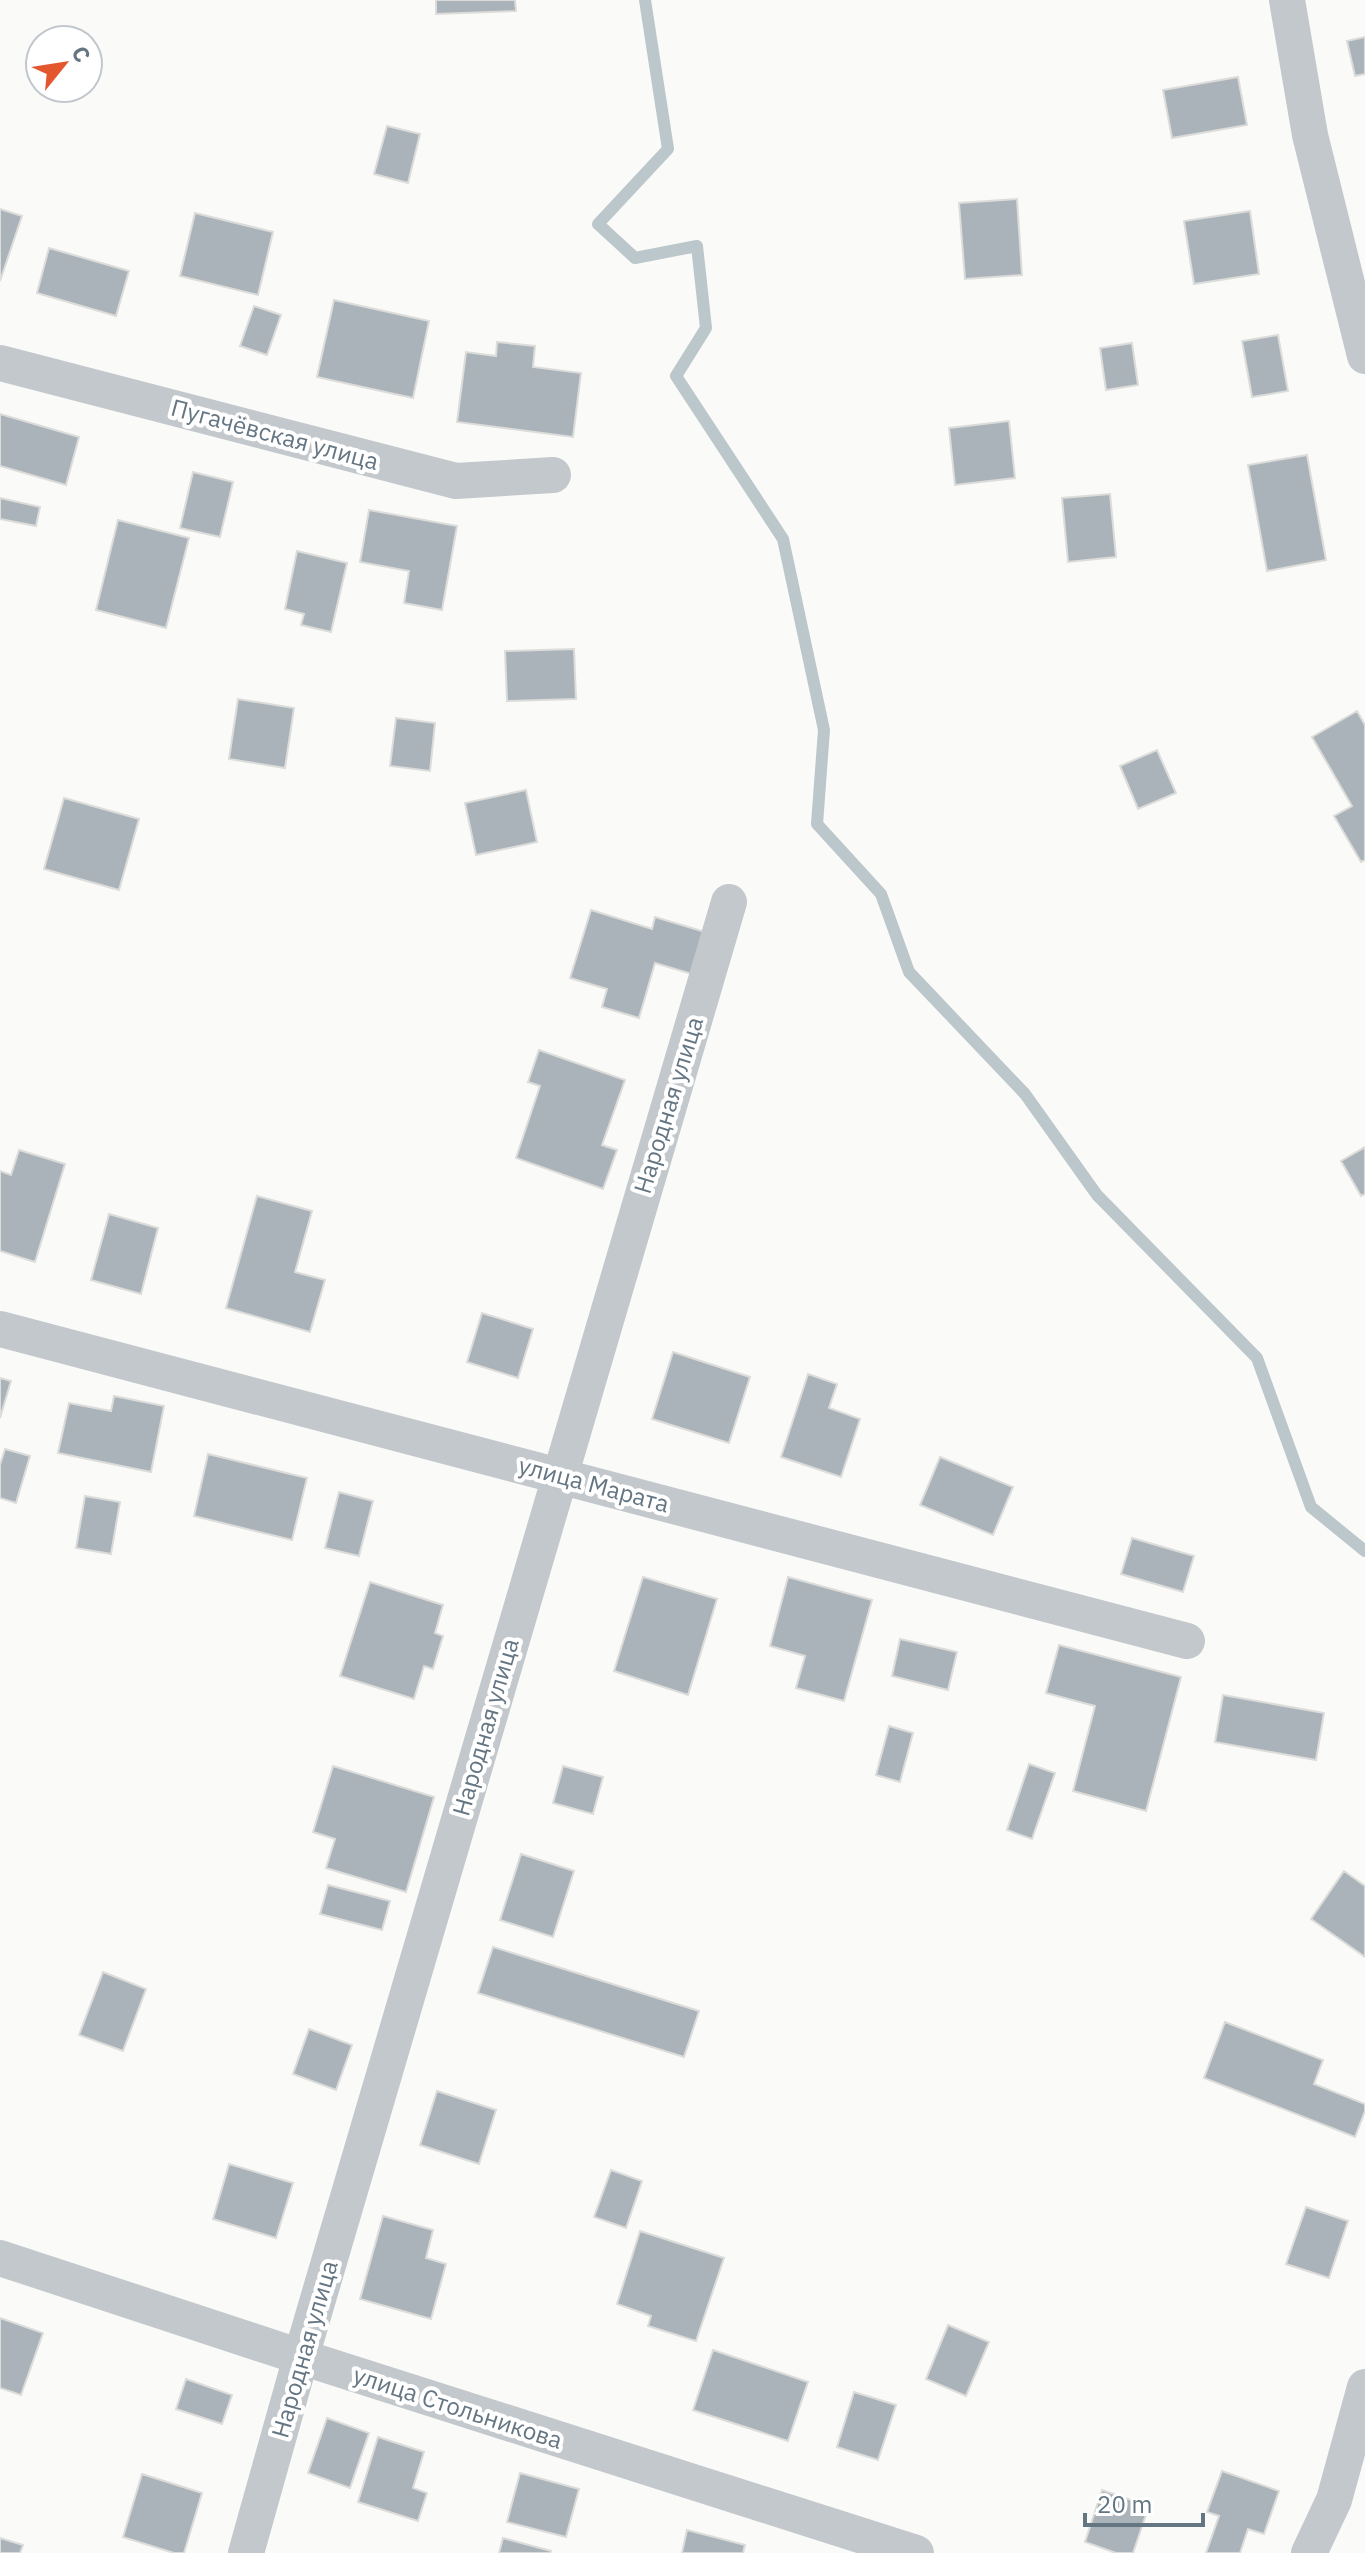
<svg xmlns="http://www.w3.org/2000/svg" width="1365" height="2553" font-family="'IBM Plex Sans',sans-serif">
  <rect width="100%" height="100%" fill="#fafaf8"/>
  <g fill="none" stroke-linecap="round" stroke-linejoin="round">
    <path stroke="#bbc7cb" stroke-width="12" d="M645,0L668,149L598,224L635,258L697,246L706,328L676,376L783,539L824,730L817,824L881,894L909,972L1025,1094L1097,1195L1257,1358L1311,1507L1365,1551"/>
  </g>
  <path fill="#aab3b9" stroke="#dcdcda" stroke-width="2" d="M436,0H515L516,11L436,14Z
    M1365,37V74L1355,76L1347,41Z
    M1238,77L1247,125L1172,138L1163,90Z
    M387,126L420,134L408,183L374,174Z
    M1017,199L1022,275L965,279L959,203Z
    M0,209L22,216L0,281Z
    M1250,211L1259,274L1194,284L1184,221Z
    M195,213L273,232L258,295L180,276Z
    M49,248L129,271L116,316L37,293Z
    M334,300L429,321L413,398L317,377Z
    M254,306L281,315L267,355L240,346Z
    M1278,335L1288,391L1252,397L1242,341Z
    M497,342L535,346L533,367L581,373L573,437L457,422L466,352L496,356Z
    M1132,343L1138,385L1106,390L1100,348Z
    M0,414L79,437L66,485L0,466Z
    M1009,421L1015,478L955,485L949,428Z
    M1307,455L1326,560L1267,571L1248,465Z
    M193,472L233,482L220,537L180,528Z
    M1110,494L1116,557L1068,562L1062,498Z
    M0,498L40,507L36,526L0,519Z
    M369,510L457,526L442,610L404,603L409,571L360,562Z
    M118,520L189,538L166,628L96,610Z
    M297,551L347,563L331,632L301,625L304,614L285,609Z
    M574,649L576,699L507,701L505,651Z
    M238,699L294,708L285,768L229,759Z
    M1357,711L1365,725V860L1361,862L1334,816L1352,806L1312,737Z
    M396,718L435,723L430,771L390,766Z
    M1157,750L1176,793L1138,809L1120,766Z
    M526,790L537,842L476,855L465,803Z
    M64,798L139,819L119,890L44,869Z
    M591,910L652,929L655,917L705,932L692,974L655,963L639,1018L602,1007L607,989L570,978Z
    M539,1050L625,1080L602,1145L617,1150L603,1189L516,1158L540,1086L528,1082Z
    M1365,1147V1194L1361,1196L1341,1161Z
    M19,1150L65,1164L35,1262L0,1251V1171L11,1175Z
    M257,1196L312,1211L295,1272L325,1280L310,1332L226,1308Z
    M109,1214L158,1228L141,1294L91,1280Z
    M482,1313L533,1329L518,1378L467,1362Z
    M673,1352L750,1377L729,1443L652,1419Z
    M808,1374L837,1384L829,1408L860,1419L841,1477L781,1457Z
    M0,1378L11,1381L0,1418Z
    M114,1396L164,1406L151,1472L58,1453L69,1403L111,1411Z
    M5,1449L30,1456L16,1503L0,1498V1465Z
    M208,1454L307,1478L292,1540L194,1516Z
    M940,1457L1013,1487L993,1535L920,1505Z
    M339,1492L373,1501L359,1556L325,1548Z
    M85,1496L120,1502L111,1554L76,1548Z
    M1132,1538L1194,1556L1183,1592L1121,1574Z
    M643,1577L717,1599L688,1695L614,1671Z
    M788,1577L872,1600L844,1701L796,1688L805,1656L770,1646Z
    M370,1582L443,1605L435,1633L443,1636L433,1669L424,1666L414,1699L340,1676Z
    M900,1639L957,1652L948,1690L892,1676Z
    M1059,1645L1181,1677L1146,1811L1073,1791L1095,1706L1046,1693Z
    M1223,1695L1324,1713L1316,1760L1215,1742Z
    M889,1726L913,1733L900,1782L876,1775Z
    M1029,1764L1055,1773L1032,1839L1007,1830Z
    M333,1766L434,1797L406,1892L326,1868L335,1839L313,1832Z
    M563,1766L603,1777L593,1814L553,1803Z
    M521,1854L574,1871L553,1937L500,1920Z
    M1344,1871L1365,1886V1957L1311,1919Z
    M328,1885L390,1901L382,1930L320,1914Z
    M493,1947L699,2011L684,2057L478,1993Z
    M103,1972L146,1989L123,2051L79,2035Z
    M1225,2022L1323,2060L1314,2084L1365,2104V2111L1355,2137L1204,2078Z
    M309,2029L352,2045L336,2090L293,2074Z
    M437,2091L496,2110L479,2164L420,2145Z
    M229,2164L293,2183L276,2238L213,2219Z
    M611,2170L642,2181L626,2228L594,2217Z
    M1306,2207L1348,2221L1329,2278L1286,2264Z
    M383,2216L433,2230L426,2258L446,2264L431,2319L360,2299Z
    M640,2231L724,2258L696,2341L648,2326L651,2316L617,2304Z
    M0,2318L43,2333L21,2395L0,2388Z
    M948,2325L989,2342L966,2396L926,2379Z
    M713,2350L808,2382L788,2441L693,2410Z
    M186,2379L232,2395L222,2424L176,2409Z
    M854,2392L896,2405L878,2460L837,2447Z
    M327,2418L369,2433L350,2488L308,2473Z
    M378,2437L424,2452L413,2488L427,2493L418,2521L358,2502Z
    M1222,2471L1279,2491L1264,2534L1248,2529L1240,2553H1206L1219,2516L1207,2512Z
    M520,2473L579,2489L566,2537L507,2522Z
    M142,2474L202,2493L184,2553H174L123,2537Z
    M1102,2490L1149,2506L1133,2553H1116L1085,2542Z
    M687,2530L745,2545L743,2553H682Z
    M0,2538L23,2545L20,2553H0Z
    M503,2538L551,2551L550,2553H499Z"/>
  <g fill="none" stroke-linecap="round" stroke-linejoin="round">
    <path stroke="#c3c8cc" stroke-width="36" d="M1287,0L1310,135L1365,356
      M0,363L456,481L553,475
      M0,1329L1187,1641
      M0,2258L301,2357L916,2553
      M246,2553L301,2357L729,902
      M1309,2553L1334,2500L1365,2387"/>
  </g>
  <g text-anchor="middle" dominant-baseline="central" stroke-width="8" stroke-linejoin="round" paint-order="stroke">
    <g font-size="24" fill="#657683" stroke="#fff">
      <text transform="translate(275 434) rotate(15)">Пугачёвская улица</text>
      <text transform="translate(668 1105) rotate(-73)">Народная улица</text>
      <text transform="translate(594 1484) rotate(15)">улица Марата</text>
      <text transform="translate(485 1727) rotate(-74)">Народная улица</text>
      <text transform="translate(304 2349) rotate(-74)">Народная улица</text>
      <text transform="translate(458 2407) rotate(18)">улица Стольникова</text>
    </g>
  </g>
  <g transform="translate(64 64) rotate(60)"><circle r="38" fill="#ffffff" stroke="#c1c8cd" stroke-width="2"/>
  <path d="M0-6L14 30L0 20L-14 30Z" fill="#e4572e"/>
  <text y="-12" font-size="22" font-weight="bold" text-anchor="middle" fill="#657683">С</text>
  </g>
  <path d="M1085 2513v12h118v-12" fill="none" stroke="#657683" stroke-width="4"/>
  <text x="1097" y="2513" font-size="24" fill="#657683" stroke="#ffffff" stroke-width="6" paint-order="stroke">20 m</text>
</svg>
